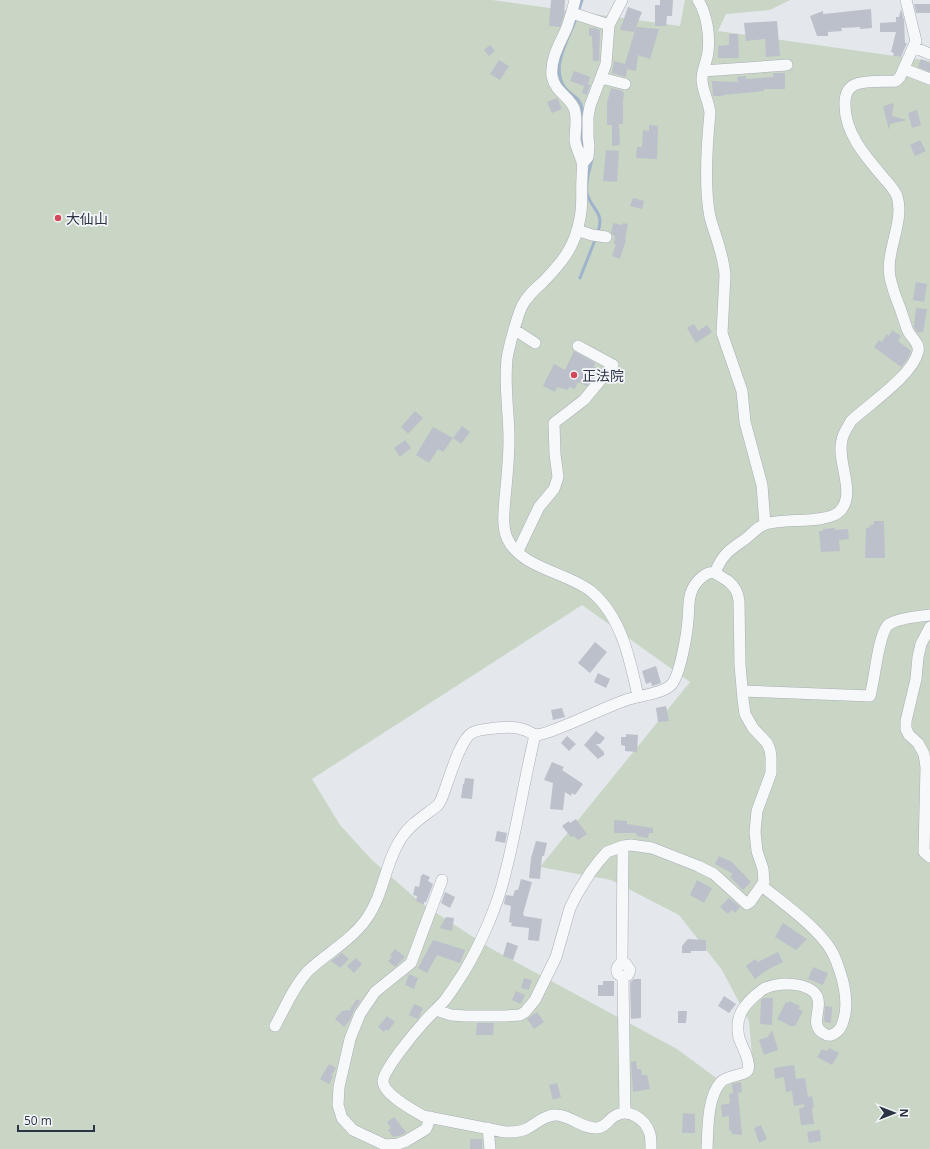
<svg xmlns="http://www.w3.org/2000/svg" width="930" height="1149" font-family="'Open Sans','Noto Sans JP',sans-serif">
  <rect width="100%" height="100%" fill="#e4e7ec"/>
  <path fill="#c9d6c5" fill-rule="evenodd" d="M0,0H492L680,26L685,0H790L770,10L726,14L718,31L930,61V1149H0ZM582,605L690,682L540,867L611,880L679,915L722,970L749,1021L752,1057L727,1086L677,1049L490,948L421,903L372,860L340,825L312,779Z"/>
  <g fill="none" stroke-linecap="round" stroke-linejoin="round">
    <path stroke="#9fb4cc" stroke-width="3" d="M579,9L582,0
      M575,21C568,40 550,68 565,88C571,96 580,97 582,108C585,121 580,135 584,148
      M592,159C590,169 585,182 587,193C591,210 605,211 598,232
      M580,278L595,240"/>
  </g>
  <path fill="#bbc0ca" d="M551,0H565L564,15L560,27L549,26Z
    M660,0H673L672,16H667L666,26H655V5H660Z
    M914,4H930V13H916Z
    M628,7L642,12L634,32L620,30Z
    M871,9L872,28L860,29V27L841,28L842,31L828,32V36H817L810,16L823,11V14Z
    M901,9L904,20L905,43H907L901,57L893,56L894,53L891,52L896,32H880V23L896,22V17H899Z
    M777,21L780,56L766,57L765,39L746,41L744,23Z
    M636,27L659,29L650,59L638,55L636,71L627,69L626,77L612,73L614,61L625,64Z
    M589,28H595L600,30L599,61H593L592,36H589Z
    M729,34H738L739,58H718V46L729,45Z
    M490,45L495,51L489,56L484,50Z
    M921,59L930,63V72L918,67Z
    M499,60L509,66L500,80L490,74Z
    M574,71L590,77L588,84L590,85L587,95L582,93L584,86L570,81Z
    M773,73H785V89H764V91L723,95V96H713L712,81L738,82L737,77L746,76V79L773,77Z
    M611,88L623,91L622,92L624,93L623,101V124H619L620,145L612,146V125H607V103Z
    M557,98L562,109L552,113L547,102Z
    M894,103L892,116L907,120L890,124L889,130L883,106Z
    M917,110L921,125L912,128L908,113Z
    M649,125L658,126L657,159L636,158L637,147H642L643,130L649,131Z
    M920,140L926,151L915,156L910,145Z
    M606,150L619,151L617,182L603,181Z
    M633,198L644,201L642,209L630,206Z
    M613,223L622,225V226L623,223L628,224L625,239L626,240L620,259L612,256L616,244H614L615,236L613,235L611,233Z
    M916,282L927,284L924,302L913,300Z
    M916,308L927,309L923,332H917L914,327Z
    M694,324L698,331L707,325L712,332L696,343L687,328Z
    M892,330L901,336L898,341L911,351L908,358L901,367L874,347L879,340L882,342L887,334L889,336Z
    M574,351L595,363L594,367L600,369L587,386L578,382L575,389L569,387L568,390L557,387L555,392L543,386L554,364L565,370Z
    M415,411L423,418L408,434L401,427Z
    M462,426L470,432L461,444L453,438Z
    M433,427L453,438L443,452L438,449L429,463L416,455Z
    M405,440L411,448L400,457L394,448Z
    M874,521H884L885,558H865L866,528H869L870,525H873Z
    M835,528V530L848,529L849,539L839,540L840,551L821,552L819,531H823V529Z
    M595,642L607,652L590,673L578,663Z
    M656,666L661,683L652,686L651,682L646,684L642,671Z
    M598,673L610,679L606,688L594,682Z
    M666,706L669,721L658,722L656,708Z
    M562,708L565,717L553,720L551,710Z
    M596,731L605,738L600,744H596L604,752V755L598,759L584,745Z
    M626,734L638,735L637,752L625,751V746L621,745V737H626Z
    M567,736L576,744L569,751L561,743Z
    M552,762L564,767L562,770L583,784L575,795L572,793L571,796L565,792L563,810L550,809L553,783L544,780Z
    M465,778L474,779L472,799L461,798L463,784H464Z
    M576,819L587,834L578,840L574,836L571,837L562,826L569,821L570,823Z
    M614,820L627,821V824L653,828V833H649L648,838L636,836L637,833H614Z
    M497,831L507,833L505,843L495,841Z
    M536,841L547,843L544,856H542L540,879L529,878L531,858Z
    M719,856L732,862L751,882L743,890L730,877L733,874L715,864Z
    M423,874L430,877L428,881L433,884L426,902H424V905L416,901L417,896L413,895L415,886L419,887L421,876Z
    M521,879L532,882L523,914L524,915V916L542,919L539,941L528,940L529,928L511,926L512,923L509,922L511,906L504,904L505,899L506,895L513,896L515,890H518Z
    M697,880L712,888L704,903L690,895Z
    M445,892L455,897L450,908L441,903Z
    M729,898L740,907L735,913L732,910L728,914L720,907Z
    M446,917L454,918L452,931L440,928Z
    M783,923L807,939L796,950L775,937Z
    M688,939L706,940V951H691V953H682V946Z
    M433,940L465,950L460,963L437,955L427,973L418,968Z
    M507,942L518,946L513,960L503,956Z
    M395,949L405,957L395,967L388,961L392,957L390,955Z
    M778,952L783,962L767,970L755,979L746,966L755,959L758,962Z
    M342,953L349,959L340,968L331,961Z
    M356,958L362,964L354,973L347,966Z
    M813,967L828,973L823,985L808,979Z
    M409,974L418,978L414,989L405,985Z
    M524,978L532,980L529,990L521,988Z
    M634,979H641V1018L631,1019L630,982Z
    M603,981H614V996H598V985H603Z
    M516,991L525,995L521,1004L512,1000Z
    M724,996L736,1004L729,1013L718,1006Z
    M763,998H773L772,1025L760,1024L761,1000Z
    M357,999L360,1001L354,1010L350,1020L344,1027L335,1019L342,1011L351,1010L350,1009Z
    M789,1001L800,1006L798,1009L803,1011L795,1026H791L777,1019L786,1002L788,1003Z
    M414,1004L423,1008L418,1019L409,1015Z
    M825,1006L832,1007L831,1023L825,1022L824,1020Z
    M678,1011H687L686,1023H678Z
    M537,1012L544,1022L534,1029L527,1019Z
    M387,1016L395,1022L388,1031L386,1029L384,1032L378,1027Z
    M477,1023H494L493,1035H476Z
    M772,1030L778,1050L764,1055L759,1040L768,1037Z
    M829,1048L839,1053L832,1065L817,1057L822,1049L827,1051Z
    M636,1061L637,1069H641L642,1075H647L650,1089L633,1092L631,1062Z
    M329,1064L336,1068L331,1076L333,1077L329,1084L320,1079Z
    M794,1065L796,1079L805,1078L808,1097L812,1096L814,1107L812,1108L814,1124L801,1125L799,1109L804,1107V1104L794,1106L792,1091L786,1092L784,1077L775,1079L774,1068Z
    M741,1082L742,1092L738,1093L742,1135L732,1134L731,1131L729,1130V1116L722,1117L721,1105L730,1103L729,1094L733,1093L732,1084Z
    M557,1083L561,1097L553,1100L549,1085Z
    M683,1113L695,1114V1133H682Z
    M394,1117L406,1132L402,1135L393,1137L388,1130L391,1128L387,1122Z
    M761,1125L767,1139L759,1143L754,1128Z
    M820,1130L821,1141L809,1143L807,1132Z
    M470,1139H482V1149H470Z"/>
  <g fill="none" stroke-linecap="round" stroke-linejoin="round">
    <defs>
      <path id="street" d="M575,0C573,9 570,18 567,27C561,42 550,58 552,76C555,92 568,95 574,108C578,118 575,130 575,140C576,148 580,154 582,162C583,167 582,173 582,178C581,191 583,205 580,218C575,247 563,261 543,282C535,289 527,296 522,306C517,317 509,346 507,359C504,386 509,412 509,439C509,459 507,478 505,498C504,511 502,526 507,538C521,569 568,572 592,592C622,618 630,660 638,696
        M698,0C707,15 710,35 708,52C707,61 702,70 702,79C702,91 709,101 710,113C707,143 704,187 710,217C715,236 724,255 725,276L722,333L742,391L745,422L762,485L765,524
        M572,13L609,25
        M913,47L930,54
        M904,69L930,79
        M703,71L787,65
        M601,78L625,84
        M583,163L588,157L589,146L588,137V117L590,106L606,64L609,25L622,0
        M577,230L592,235L606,237
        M515,330L535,343
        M518,551L539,507L554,489L558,477L555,454L554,423L584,400L613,365L578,346
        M715,573C722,555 729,550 744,540C751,535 758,526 766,524C784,518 828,524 840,511C857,493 836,461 842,440C843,433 848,427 851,421C869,404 912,376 918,352C920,343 912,339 908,331C905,324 903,316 900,308C896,298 892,288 890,277C885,252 905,222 897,196C894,189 888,183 883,177C865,156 844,132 845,103C845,96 847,89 854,85C866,80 883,82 896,81L900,77L916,41L906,0
        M930,627L921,644L918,657L916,679L906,721V729L909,735L918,743L924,754L926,767L924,852L930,857
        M742,691L870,696C875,679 878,635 888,625C896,618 920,616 930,615
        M535,735C524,781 517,828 505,874C498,905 480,945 464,972C458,981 452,991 445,1000C439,1007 431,1014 424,1022C415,1032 384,1069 383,1081C383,1094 413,1110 423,1116L505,1132C513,1132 520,1132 526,1129C536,1124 543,1116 554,1115C569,1114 582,1129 597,1128C605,1127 607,1122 612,1118C627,1106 645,1118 650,1134C651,1138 651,1144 651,1149
        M623,846L622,962C618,966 615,969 618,974L623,977L625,1113
        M622,962L626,964L630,970L628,975L623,977
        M275,1026C285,1008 294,986 308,971C327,953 352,940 367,918C384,894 385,862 402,837C411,823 426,815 438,805L441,800C448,784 459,740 472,733C478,729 489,729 496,728C511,726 522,727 535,735L542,734C571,725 598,710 626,700C638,696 660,694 670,686C680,678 687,633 688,620C689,611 688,601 691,593C693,585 705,570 715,573C719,575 724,579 728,581C735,587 738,592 739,601L740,665L743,699L745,714L753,728L767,743L770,750L771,757V773L757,811L755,832L757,851L763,869L764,882L750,902L747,904L714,874L698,866L652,848L631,845L623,846L607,852L599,861L590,873L577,894L570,908L556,957L535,1000L525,1012L520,1015L505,1016H466L451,1015L436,1010
        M431,1117L426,1129L406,1141L398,1144L385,1145L353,1130L342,1118L338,1105L339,1087L350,1039L360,1014L375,992L411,963L442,880
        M488,1128L490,1149
        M707,1149C708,1130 707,1097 721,1082C727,1075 745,1076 748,1070C750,1064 747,1058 745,1052C743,1048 741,1043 739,1038C734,1015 745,1003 762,990C774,981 814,981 818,999C821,1011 810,1025 823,1033C826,1035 828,1036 831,1035C841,1032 843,1023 845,1014C847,1002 845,989 842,978C839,968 836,958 831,950C817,927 783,903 762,886"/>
    </defs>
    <use href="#street" stroke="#a9aeb7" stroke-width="12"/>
    <use href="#street" stroke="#f7f8fa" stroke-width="11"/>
  </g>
  <g fill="#d1495b" stroke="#f4f6f9" stroke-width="1.5">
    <circle cx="58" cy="218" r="4"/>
    <circle cx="574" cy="375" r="4"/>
  </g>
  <g text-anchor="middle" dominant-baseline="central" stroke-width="3.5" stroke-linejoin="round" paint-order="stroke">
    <g font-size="14" fill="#2b3445" stroke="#f4f6f9" text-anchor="start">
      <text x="66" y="218">大仙山</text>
      <text x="582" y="375">正法院</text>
    </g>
  </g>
  <g transform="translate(894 1113) rotate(90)" stroke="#f4f6f9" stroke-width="3" paint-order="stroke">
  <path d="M0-3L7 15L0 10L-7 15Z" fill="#2b3445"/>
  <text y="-6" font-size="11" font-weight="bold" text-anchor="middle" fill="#2b3445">N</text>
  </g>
  <path d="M18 1125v6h76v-6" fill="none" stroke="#2b3445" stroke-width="2"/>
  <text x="24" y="1125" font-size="12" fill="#2b3445" stroke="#f4f6f9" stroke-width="3" paint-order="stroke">50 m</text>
</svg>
